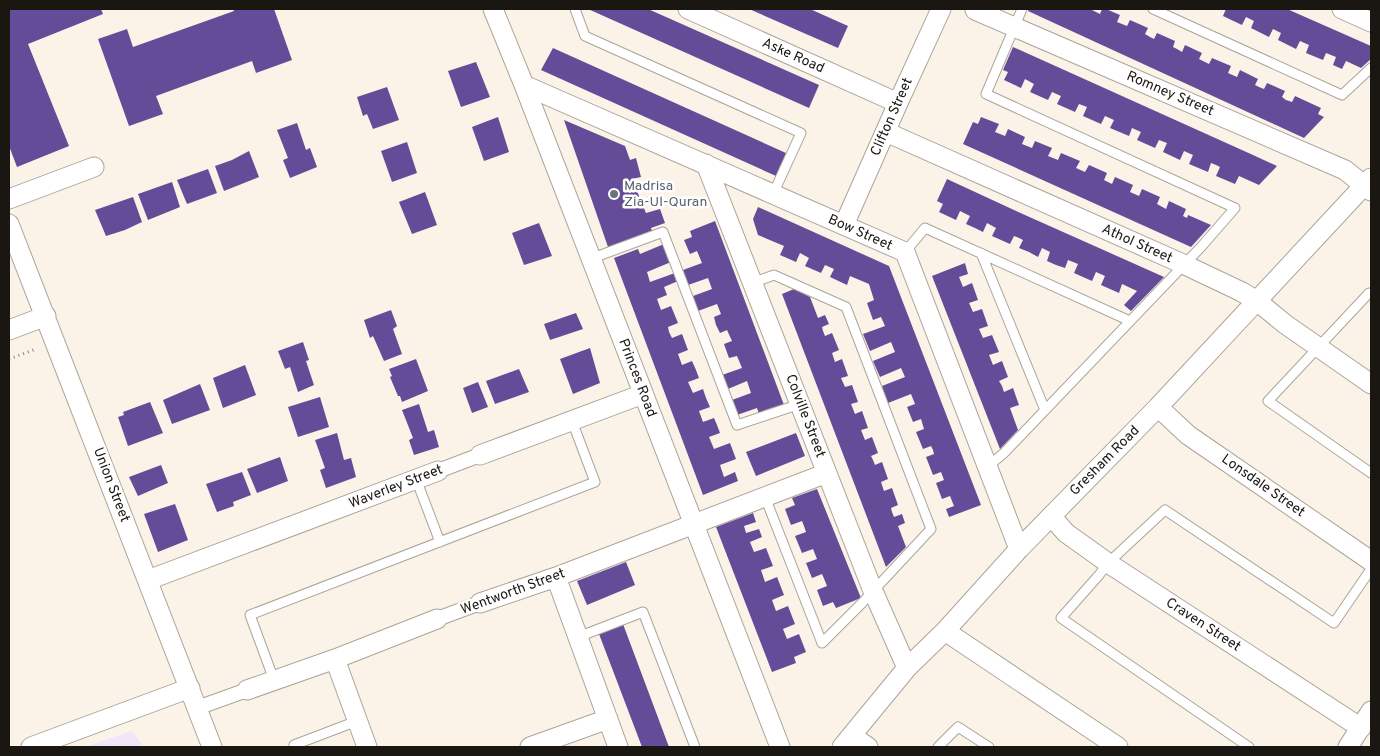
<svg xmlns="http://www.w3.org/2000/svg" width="1380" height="756" font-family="Overpass,sans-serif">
  <rect width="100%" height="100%" fill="#fbf3e7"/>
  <path fill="#f1e5f9" d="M132,731L144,747H85Z"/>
  <path fill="#654c98" d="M9,9H101L103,14L28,44L69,146L17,167L9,146Z
    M233,9H274L292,60L256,73L252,61L156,96L163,114L129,126L98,39L127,29L133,47L234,11Z
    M588,9H648L819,85L809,108Z
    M749,9H810L848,26L838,48Z
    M1029,9H1090L1100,14L1102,9H1106L1120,15L1117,22L1127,26L1130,20L1148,28L1145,34L1150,37L1154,39L1157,33L1175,41L1173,47L1177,49L1182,52L1185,45L1202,53L1199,59L1209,64L1212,58L1231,66L1228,73L1237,77L1240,70L1258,79L1255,85L1259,87L1264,89L1267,83L1285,91L1282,97L1286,100L1292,102L1295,96L1321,108L1318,114L1324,117L1304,138L1028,11Z
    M1226,9H1287L1371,46V59L1361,68L1346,61L1342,69L1333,65L1336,57L1326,53L1323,60L1306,53L1309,45L1300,41L1296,49L1278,40L1281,33L1273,29L1269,37L1251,28L1254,21L1246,17L1242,25L1223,16Z
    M1013,47L1253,155L1277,166L1259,185L1239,176L1235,184L1216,176L1220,167L1216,165L1211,163L1208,172L1189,164L1193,155L1184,151L1180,160L1163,152L1167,143L1159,140L1155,148L1137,140L1141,132L1132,128L1129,136L1110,128L1114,120L1105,116L1101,124L1083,116L1087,107L1079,104L1075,112L1057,104L1061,96L1052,92L1048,100L1030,92L1034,84L1025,79L1021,88L1004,80L1008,72L1003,70Z
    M553,48L786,153L776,176L541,70Z
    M476,62L490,97L461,107L448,71Z
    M387,87L399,120L373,129L367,114L363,116L357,97Z
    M498,117L509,152L484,161L472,127Z
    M981,117L999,124L995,132L1005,136L1008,129L1025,137L1022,144L1032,148L1035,141L1052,148L1048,156L1058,160L1061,153L1080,161L1076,168L1085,172L1089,165L1107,173L1104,180L1112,184L1115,177L1133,185L1130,192L1139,196L1142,189L1160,197L1157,204L1166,209L1169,201L1186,209L1183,216L1187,218L1188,215L1211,225L1191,247L963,144L973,122L978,124Z
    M564,120L625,146L630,160L636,158L641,177L632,179L646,213L660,209L665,223L651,228L652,231L608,247Z
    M297,123L306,150L310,148L317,167L290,178L283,160L288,158L277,130Z
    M407,142L417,173L392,182L381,151Z
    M249,151L259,177L224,191L215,166L232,160Z
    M208,169L217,193L187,204L177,180Z
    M947,179L1014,210L1164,277L1131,311L1124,305L1137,291L1122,284L1119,293L1101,285L1105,276L1096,272L1092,281L1074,273L1078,264L1068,260L1065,268L1056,265L1047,261L1050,252L1042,248L1038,257L1029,252L1019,248L1023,240L1019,238L1014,236L1010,244L992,236L996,228L987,223L983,232L975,228L966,224L970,216L960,211L956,220L939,212L943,204L937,201Z
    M172,182L180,207L148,220L138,194Z
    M425,192L437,225L412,234L399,202Z
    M133,197L142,222L125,230L106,236L95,210Z
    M758,207L889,266L981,505L949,517L946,509L954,506L950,496L942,499L936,483L944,480L941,472L933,475L926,457L934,454L933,450L931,446L923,449L916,432L924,429L921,419L913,422L907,407L915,404L911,394L888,403L882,386L905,377L901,368L880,377L876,368L873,361L895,352L891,342L870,351L863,334L885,326L881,317L873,320L867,303L874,300L869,284L850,276L847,285L830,277L834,269L825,265L821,273L805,266L809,258L800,253L796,262L780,255L784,246L758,235L753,219Z
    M715,221L784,405L759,414L757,408L737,415L732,400L751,393L747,381L728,389L722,375L742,368L737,356L729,358L724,344L732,341L727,330L720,333L716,325L714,317L721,314L717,304L698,311L693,296L712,289L708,278L688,285L683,270L702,263L697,251L690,254L684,240L692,237L690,231Z
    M539,223L552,256L524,265L512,233Z
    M664,244L671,262L647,272L650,282L675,273L678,281L664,287L667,295L657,299L661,310L671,306L678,323L668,327L669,332L672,338L682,334L688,350L678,354L682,365L692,361L696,370L699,378L688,382L693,393L703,389L706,398L710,407L699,411L703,422L714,418L717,425L720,433L709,437L714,449L730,443L736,459L720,465L724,477L735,472L738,481L703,495L614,258L638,249L640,254Z
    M965,263L968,274L959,277L963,287L972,283L978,300L969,303L973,312L982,309L988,326L979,329L983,338L992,335L999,352L989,355L993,365L1002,361L1008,377L999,381L1002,386L1004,392L1013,388L1019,405L1010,408L1018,430L1000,449L932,276Z
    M794,289L810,297L818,318L825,315L829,324L822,327L823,331L825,336L832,333L839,350L832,353L835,362L842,359L848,376L841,378L845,387L852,385L858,402L851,404L855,414L862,411L868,428L861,430L865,440L872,437L878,453L871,456L873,460L875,465L882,462L888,479L881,482L884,491L892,488L898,505L891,508L892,512L894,517L902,514L905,523L898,526L906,547L886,567L782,294Z
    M391,310L397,326L393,329L402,354L384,361L373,336L370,338L364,320Z
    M576,313L583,329L550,340L544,324Z
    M303,342L309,360L306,361L314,385L298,392L290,367L285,369L278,351Z
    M590,348L600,383L573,394L560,359Z
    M416,359L428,391L402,402L400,396H398L390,377L392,376L389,369Z
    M245,365L256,395L223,408L213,378Z
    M519,369L529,392L495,404L486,381Z
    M478,382L488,407L472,413L463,388Z
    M200,384L210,410L172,424L163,400Z
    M320,397L329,427L298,437L288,407Z
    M150,402L163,433L128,446L118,417L124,415L123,412Z
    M419,404L428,432L434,430L439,447L414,455L409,440L413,438L402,410Z
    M337,433L344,460L351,458L356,477L326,488L320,470L325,468L315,440Z
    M796,433L805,456L756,476L746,452Z
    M280,457L288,481L257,493L247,469Z
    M161,465L168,483L138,496L129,477Z
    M242,472L251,495L233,502L234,506L217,512L206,484Z
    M817,489L861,598L836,608L833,602L823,606L817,590L827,586L825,581L822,574L812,578L806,563L817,559L813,549L802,553L795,536L806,532L804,526L802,521L791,525L785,509L795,505L792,498Z
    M175,504L188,540L158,552L144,514Z
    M753,513L756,522L744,526L746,533L759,529L762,537L750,542L754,552L766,548L773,566L761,570L765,582L777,577L784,595L772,600L776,611L788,606L795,624L783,629L787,639L799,634L806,652L794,657L796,663L772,672L716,527Z
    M626,562L635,585L587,605L577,581Z
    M623,624L669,747H642L599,634Z"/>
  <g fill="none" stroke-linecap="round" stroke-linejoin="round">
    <defs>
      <path id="service" d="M575,9L585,36L801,133L773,194
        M1153,9L1342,95L1371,68
        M905,252L925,228L1130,321
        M981,253L1045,410
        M590,259L663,232L737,425L800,404
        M752,283L774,275L846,307L931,529L862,603L822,643L765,497
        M1371,294L1369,293L1268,401L1371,473
        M987,467L1004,453L1201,247L1235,208L986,94L1022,9
        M416,479L440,542
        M578,637L643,612L695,747
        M274,680L250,615L595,482L572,421
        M295,747L294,745L357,721
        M938,747L958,727L989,747
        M1249,747L1061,618L1099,575L1108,563L1165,510L1334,623L1371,569"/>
      <path id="pedestrian" d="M438,471L480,455
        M437,619L480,603
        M197,708L247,690"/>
      <path id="minor" d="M493,9L524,85L780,747
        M688,9L898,103
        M1342,9L1371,22
        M975,10L1345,170L1371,191
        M524,85L905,252L1019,549
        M886,132L1183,264L1242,292L1257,301L1285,324L1371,384
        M706,164L873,591L907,668
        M9,199L94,167
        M9,224L212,747
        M844,225L898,103L941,9
        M9,330L46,316
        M1158,407L1188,435L1371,561
        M480,455L643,394
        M1051,516L1066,533L1108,563L1361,728
        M556,577L618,747
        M148,580L438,471
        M480,603L556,577L827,473
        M945,631L1118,747
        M335,659L367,747
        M247,690L335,659L437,619
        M852,736L868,747
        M31,747L190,688
        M530,747L608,719
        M842,747L907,668L945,631L1019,549L1158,407L1371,178
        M1348,747L1371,711"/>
    </defs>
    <use href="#service" stroke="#aca49a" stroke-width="11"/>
    <use href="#pedestrian" stroke="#aca49a" stroke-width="16"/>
    <use href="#minor" stroke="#aca49a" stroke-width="21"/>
    <path stroke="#8f8981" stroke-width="3" stroke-dasharray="1 4" stroke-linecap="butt" d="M9,359L36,349"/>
    <use href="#service" stroke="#fff" stroke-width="9"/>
    <use href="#pedestrian" stroke="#fff" stroke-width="14"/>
    <use href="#minor" stroke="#fff" stroke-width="19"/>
  </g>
  <circle fill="#6b7280" stroke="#fff" stroke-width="2" cx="614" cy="194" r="5"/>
  <g text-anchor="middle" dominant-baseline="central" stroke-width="5" stroke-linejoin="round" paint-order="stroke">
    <g font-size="14" fill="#1a1713" stroke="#fff">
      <text transform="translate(793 56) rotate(24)">Aske Road</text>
      <text transform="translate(1170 94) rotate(23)">Romney Street</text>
      <text transform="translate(892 117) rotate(-66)">Clifton Street</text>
      <text transform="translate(860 233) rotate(24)">Bow Street</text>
      <text transform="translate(1137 244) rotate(24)">Athol Street</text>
      <text transform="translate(637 378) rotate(69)">Princes Road</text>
      <text transform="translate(805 416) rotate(69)">Colville Street</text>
      <text transform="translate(1105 461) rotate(-45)">Gresham Road</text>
      <text transform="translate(111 485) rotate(69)">Union Street</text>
      <text transform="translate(1263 486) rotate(35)">Lonsdale Street</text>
      <text transform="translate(396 487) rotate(-21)">Waverley Street</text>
      <text transform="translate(513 592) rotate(-20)">Wentworth Street</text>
      <text transform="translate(1203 625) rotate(33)">Craven Street</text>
    </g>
    <g font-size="14" fill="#5b616d" stroke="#fff" text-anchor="start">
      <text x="624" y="186">Madrisa<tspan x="624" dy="16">Zia-Ul-Quran</tspan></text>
    </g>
  </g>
  <rect width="1380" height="756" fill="none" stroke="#1a1713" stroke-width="20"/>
</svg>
